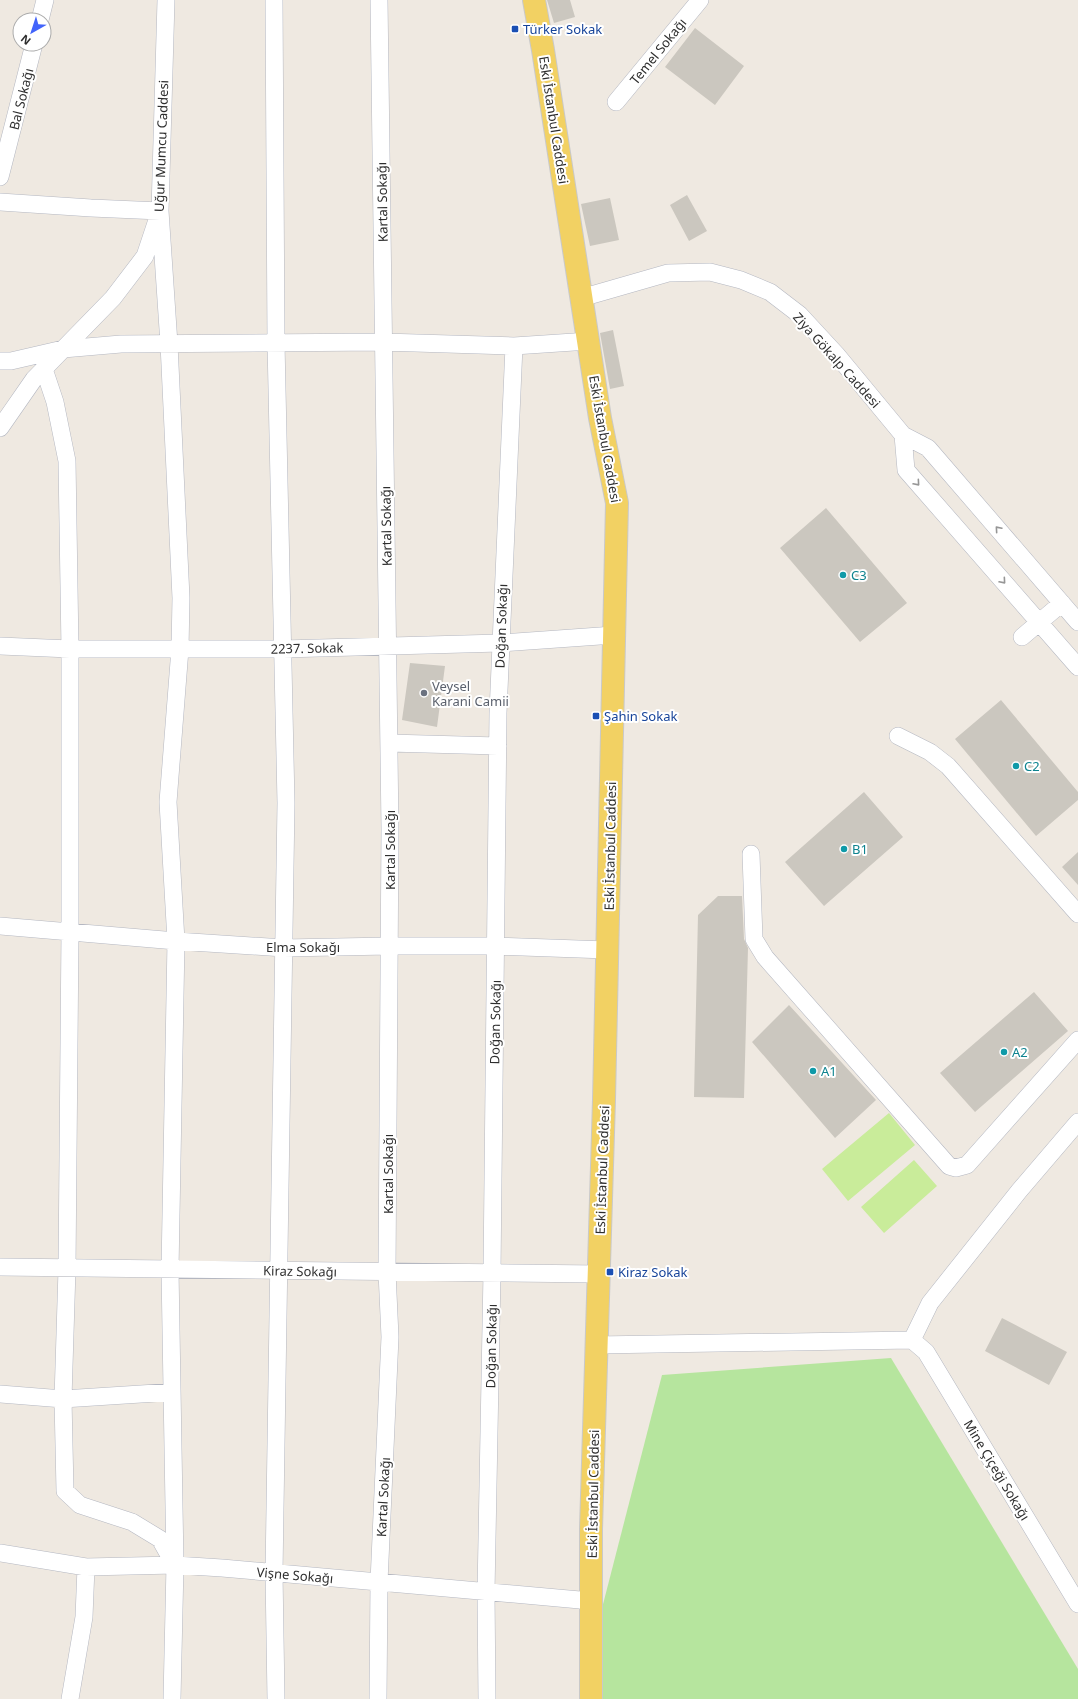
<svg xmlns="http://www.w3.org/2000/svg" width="1078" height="1699" font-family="'Noto Sans',sans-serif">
  <rect width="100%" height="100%" fill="#efe9e1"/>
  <path fill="#b6e59e" d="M891,1358L1078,1669V1699H602L600,1616L662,1375Z"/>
  <path fill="#c9ec9a" d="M889,1113L915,1145L848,1201L822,1169Z
    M914,1160L937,1186L884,1233L861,1207Z"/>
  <path fill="#cbc7bf" d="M547,0H570L575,17L554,23Z
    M695,28L744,66L715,105L665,67Z
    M687,195L707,231L689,241L670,205Z
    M610,198L619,240L590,246L581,204Z
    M613,330L624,386L610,389L600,333Z
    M826,508L907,603L860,642L780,548Z
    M410,663L445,666L437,727L402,720Z
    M1001,700L1078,792V800L1036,836L955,739Z
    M864,792L903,837L824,906L785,862Z
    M1078,852V885L1062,867Z
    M718,896H742L744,939L748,948L744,1098L694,1097L698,915Z
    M1034,992L1068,1031L975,1112L940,1073Z
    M789,1005L876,1100L835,1138L752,1042Z
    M1002,1318L1067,1352L1049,1385L985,1351Z"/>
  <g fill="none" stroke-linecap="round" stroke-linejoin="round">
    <defs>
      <path id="minor" d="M274,0L276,343L286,803L274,1573L276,1699
        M40,20L45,0
        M616,102L700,0
        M0,177L34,44
        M0,202L91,208L160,211L169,344L181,598L180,649L168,802L176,941L170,1270L175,1565L172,1699
        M581,298L668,273L710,272L741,280L770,292L800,315L836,354L903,435L928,448L1078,622
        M0,361H11L63,349L121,344L383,342L514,346L589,341
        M44,369L55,402L67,461L70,649V932L67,1269L63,1399L65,1491L80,1505L132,1522L160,1539L174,1564
        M0,428L34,379L113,298L145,256L160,211L166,0
        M903,435L906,470L1078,667
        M1022,637L1062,603
        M0,646L70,649H283L500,643L614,635
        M898,736L930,752L948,766L1078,914
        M389,743L498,746
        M751,854L754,939L765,957L949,1166L956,1168L967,1165L1078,1040
        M0,926L176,941L284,948L389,946H496L607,950
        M0,1267L599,1274
        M912,1340L926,1352L1078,1604
        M912,1340L930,1303L1019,1191L1078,1122
        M597,1345L912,1340
        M0,1394L63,1399L172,1392
        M0,1553L86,1567L175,1565L222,1568L591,1601
        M70,1699L84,1617L86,1567
        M378,1699L379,1582L390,1337L387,1272L390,829L379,0
        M487,1699L486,1592L492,1273L498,713L514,346"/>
      <path id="major" d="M534,0L543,50L600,418L617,503L604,1100L591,1529V1699"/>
    </defs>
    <use href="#minor" stroke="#b4b7c1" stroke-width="18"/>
    <use href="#major" stroke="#c9c9c9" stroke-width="24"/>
    <use href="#minor" stroke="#fff" stroke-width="17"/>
    <use href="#major" stroke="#f2d163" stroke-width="22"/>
  </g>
  <defs><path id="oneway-chevron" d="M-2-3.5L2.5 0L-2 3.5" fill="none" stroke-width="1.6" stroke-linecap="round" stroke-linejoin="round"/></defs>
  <g stroke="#969696">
    <use href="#oneway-chevron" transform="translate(917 483) rotate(49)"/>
    <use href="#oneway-chevron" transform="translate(998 529) rotate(-131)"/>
    <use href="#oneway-chevron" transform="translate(1003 581) rotate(49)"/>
  </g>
  <g fill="#1a4fb4" stroke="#fff" stroke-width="1.5">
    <rect x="511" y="25" width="8" height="8" rx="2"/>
    <rect x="592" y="712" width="8" height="8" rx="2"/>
    <rect x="606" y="1268" width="8" height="8" rx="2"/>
  </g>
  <g fill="#0f9aa8" stroke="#fff" stroke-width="1.5">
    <circle cx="843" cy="575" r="4"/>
    <circle cx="1016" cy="766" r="4"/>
    <circle cx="844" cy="849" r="4"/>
    <circle cx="1004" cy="1052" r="4"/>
    <circle cx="813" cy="1071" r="4"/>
  </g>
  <circle fill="#6b7280" stroke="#fff" stroke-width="1.5" cx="424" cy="693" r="4"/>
  <g text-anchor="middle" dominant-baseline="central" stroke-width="4" stroke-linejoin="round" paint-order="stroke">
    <g font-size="13" fill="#164399" stroke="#fff" text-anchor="start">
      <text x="523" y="29">Türker Sokak</text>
      <text x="604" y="716">Şahin Sokak</text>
      <text x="618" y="1272">Kiraz Sokak</text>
    </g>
    <g font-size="13" fill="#2e2e2e" stroke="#fff">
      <text transform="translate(658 51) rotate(-51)">Temel Sokağı</text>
      <text transform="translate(21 99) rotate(-76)">Bal Sokağı</text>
      <text transform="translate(554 120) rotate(81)">Eski İstanbul Caddesi</text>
      <text transform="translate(161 146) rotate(-88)">Uğur Mumcu Caddesi</text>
      <text transform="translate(382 202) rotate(-91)">Kartal Sokağı</text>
      <text transform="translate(837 360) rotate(48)">Ziya Gökalp Caddesi</text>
      <text transform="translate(605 439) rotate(80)">Eski İstanbul Caddesi</text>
      <text transform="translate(386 526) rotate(-91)">Kartal Sokağı</text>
      <text transform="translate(501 626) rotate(-88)">Doğan Sokağı</text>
      <text transform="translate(307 648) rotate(-1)">2237. Sokak</text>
      <text transform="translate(610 846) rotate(-89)">Eski İstanbul Caddesi</text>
      <text transform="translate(390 850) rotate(-90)">Kartal Sokağı</text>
      <text x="303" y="947">Elma Sokağı</text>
      <text transform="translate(495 1022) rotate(-89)">Doğan Sokağı</text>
      <text transform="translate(602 1170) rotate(-88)">Eski İstanbul Caddesi</text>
      <text transform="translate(388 1174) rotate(-90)">Kartal Sokağı</text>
      <text transform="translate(300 1271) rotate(1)">Kiraz Sokağı</text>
      <text transform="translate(491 1346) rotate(-89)">Doğan Sokağı</text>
      <text transform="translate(997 1470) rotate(59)">Mine Çiçeği Sokağı</text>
      <text transform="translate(593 1494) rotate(-89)">Eski İstanbul Caddesi</text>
      <text transform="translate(383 1497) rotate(-87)">Kartal Sokağı</text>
      <text transform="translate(295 1575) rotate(5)">Vişne Sokağı</text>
    </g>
    <g font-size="13" fill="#0d838f" stroke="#fff" text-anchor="start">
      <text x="851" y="575">C3</text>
      <text x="1024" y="766">C2</text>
      <text x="852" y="849">B1</text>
      <text x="1012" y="1052">A2</text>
      <text x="821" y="1071">A1</text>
    </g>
    <g font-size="13" fill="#5b616d" stroke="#fff" text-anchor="start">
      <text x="432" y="686">Veysel<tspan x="432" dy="15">Karani Camii</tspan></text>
    </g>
  </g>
  <g transform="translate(32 32) rotate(219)"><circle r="19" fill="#ffffff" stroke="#ababab"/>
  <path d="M0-3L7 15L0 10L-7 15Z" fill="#4264fb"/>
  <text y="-6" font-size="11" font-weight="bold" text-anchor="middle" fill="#2e2e2e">N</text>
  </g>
</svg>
